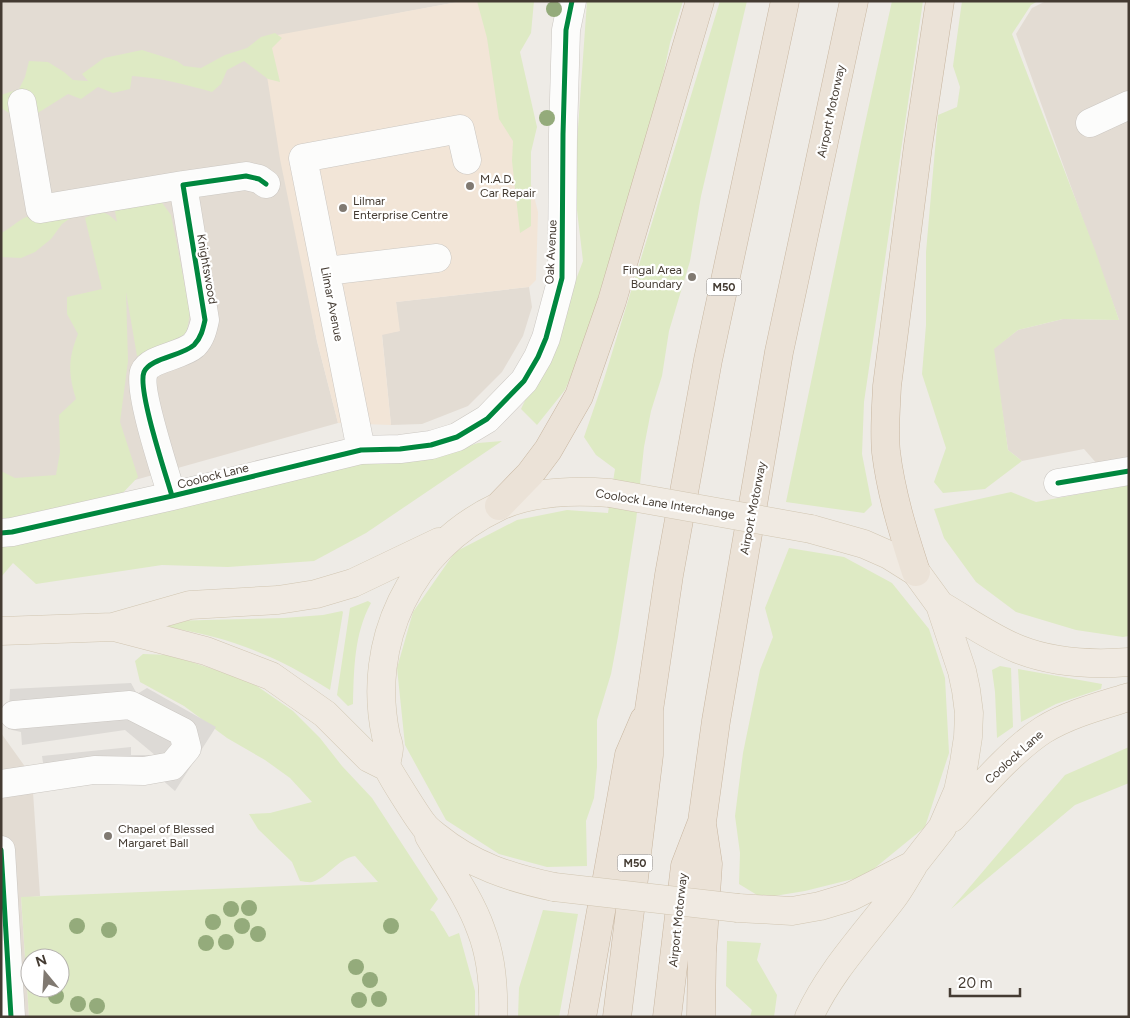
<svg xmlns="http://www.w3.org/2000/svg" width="1130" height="1018" font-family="Figtree,sans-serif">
  <rect width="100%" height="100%" fill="#eeebe6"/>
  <path fill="#e3dcd3" d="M1,1H463L261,39L317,341L338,423L135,480L1,506Z
    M1046,1H1129V459L1098,465L1084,449L1022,461L1008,450L993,349L1018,330L1063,319L1119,320L1016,34L1032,8Z
    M529,287L532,307L523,336L502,372L468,406L422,424L391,425L382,334L399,331L396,302Z
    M1,733L26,768L33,792L40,896L21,898L29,1017H1Z"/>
  <path fill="#f2e5d7" d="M463,1H485L538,212L536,280L529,287L396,302L400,331L382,335L391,425L338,423L317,341L280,159L261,38Z"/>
  <path fill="#deeac4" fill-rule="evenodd" d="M477,1H534L531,33L520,52L537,127L531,152V226L520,233L512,161L513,141L499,119L487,38Z
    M587,1H683L670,43L650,137L598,311L565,390L537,425L521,409L551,346L583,261L574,185Z
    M720,1H747L701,196L690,261L669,331L662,376L651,411L644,447L636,521L618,637L611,674L597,720V767L594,798L586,821L587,866L547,867L499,854L446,820L405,745L397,668L413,612L455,552L517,520L567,510L608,513L615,469L596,455L584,437L604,379Z
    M892,1H923L864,402L862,454L872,505L864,513L786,502L862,137Z
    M962,1H1038L1031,5L1012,34L1095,250L1119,320L1063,319L1018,330L994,349L1008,450L1022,461L985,489L943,493L934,482L946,448L922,374L926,325V252L938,115L957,107L960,87L953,66Z
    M275,33L282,38L272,48L280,82L268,79L244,61L227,70L221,84L212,92C184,84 161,78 132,76L130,89L113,93L98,87L81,99L68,94L33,116L16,117L1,108V95L19,89L25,77L29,61L48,62L64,72L73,80L88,81L82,74L104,58L142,50L177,61L184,66L201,68L225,55L247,48L261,37Z
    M160,200L171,215L177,244L190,314L186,335L160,349L137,356L126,292L128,361L120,422L138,477L117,499L1,526V471L15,478L56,475L60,452L59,415L76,399C68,373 68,359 78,334L67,314V297L102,289L85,218C100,211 104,209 117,222L114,206Z
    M79,212L62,224L51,239L35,252L21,258L1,257V233C10,229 16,222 24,218C37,212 64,213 79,212Z
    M502,441L366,533L314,561L228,567L162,565L36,584L13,563L1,577V540L161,507L221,499L276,477L342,454L383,462L429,459L478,443Z
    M1129,485V636L1123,637L1076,630L1016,612L976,582L944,538L934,509L1011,492L1036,502Z
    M789,548L844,557L892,583L929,629L945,678L949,753L925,827L865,876L805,891L762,898L739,884L740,853L735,816L743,753L760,670L773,637L765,608Z
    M368,601L371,603C354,634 354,669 353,704L348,706L337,695L350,608Z
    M342,611L343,612L330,690C276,655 229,637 166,627V621L284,618L323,615Z
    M143,654L170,655L219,671L254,684L293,711L320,738L342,766L372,798L438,899L430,910L434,912L449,937L459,933L475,991V1017H29L21,897L378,882L355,856C337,859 329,877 312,882C309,883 303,881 300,881L292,862L258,829L249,814L270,813L312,802L290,778L265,760L227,738L184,706L140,682L135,661ZM30,958H60V988H30Z
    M1000,666L1011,668L1013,727L997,738L995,692L992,670Z
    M1018,669L1102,684L1101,689L1056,704L1021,722Z
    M1129,747V783L1075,805L951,909L1065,775Z
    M543,910L578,914L559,1017H518L519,988Z
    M727,941L761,943L757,960L777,995L774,1017H750L752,1010L726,986Z"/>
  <path fill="#dddad6" d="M131,683L137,694L147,688L216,727L175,791L160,778L47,789L42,756L131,747V755H155L125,730L22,745L21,732L8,729L10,689Z"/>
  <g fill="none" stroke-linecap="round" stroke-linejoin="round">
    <defs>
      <path id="minor" d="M22,103L40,209L183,185
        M1090,123L1129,105
        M326,271L437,258
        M361,450L303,158L460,129L467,160
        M1058,483L1129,471
        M172,496C166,475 137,389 144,372C150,358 182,356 194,345C201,338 203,329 205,320L183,185L246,176L259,179L266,184
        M1,533L12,532L172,496L361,450L400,449L431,445L457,437L487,419L524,381L538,357L546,338L562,278L563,134L566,30L572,1
        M1,784L94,770L144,771L172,766L187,748L183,732L130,705L14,715
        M1,850L11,1017"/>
      <path id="major" d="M940,605C966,620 991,638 1018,649C1053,663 1091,665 1129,662
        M114,627L206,651L271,676L325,714L369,758L387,767
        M1,631L113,627L190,605L278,600L316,594L353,583L439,542
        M952,818C978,790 1011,751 1043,730C1069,714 1100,706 1129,697
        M429,836C446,865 470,898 481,930C492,958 494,987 493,1017
        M554,887C511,878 471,865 437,837C432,833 426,829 423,824C418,818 388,771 387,766C386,761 389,753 389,748C389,744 387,740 386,736C366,643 410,548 498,507C532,491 573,490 610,493
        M738,908L792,911L820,906L850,897L913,865L942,828L958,791L964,763L968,737L969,713L966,690L962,671L940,605L916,572L889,555L864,544L811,529
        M809,1017C829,973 863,937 892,899C900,889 906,877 913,866"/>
      <path id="highway" d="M499,506L530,474L548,450L579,396L612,301L700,1
        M916,572C903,532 891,493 886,452C884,430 886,408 887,386L918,146L940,1
        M582,1017L629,755L644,720
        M617,1017L649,755V710L669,575L708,360L785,1
        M667,1017L685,866L702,822L716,721L779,352L854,1
        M701,1017L702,953L708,864L702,824"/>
    </defs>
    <use href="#minor" stroke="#cbc7c2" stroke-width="29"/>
    <use href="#major" stroke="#d1c6b2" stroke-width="29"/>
    <use href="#highway" stroke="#c8b6a0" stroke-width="29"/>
    <use href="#minor" stroke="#fcfcfb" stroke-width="28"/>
    <use href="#major" stroke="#f0eae2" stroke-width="28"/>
    <use href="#highway" stroke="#ebe2d7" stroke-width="28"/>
    <defs>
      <path id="major-bridge" d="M610,493L811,529
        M554,887L738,908"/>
    </defs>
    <use href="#major-bridge" stroke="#d1c6b2" stroke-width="29" stroke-linecap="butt"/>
    <use href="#major-bridge" stroke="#f0eae2" stroke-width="28"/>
    <defs>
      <path id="cycleway" d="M1058,483L1129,471
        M172,496C166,475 137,389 144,372C150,358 182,356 194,345C201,338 203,329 205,320L183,185L246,176L259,179L266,184
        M1,533L12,532L172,496L361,450L400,449L431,445L457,437L487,419L524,381L538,357L546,338L562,278L563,134L566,30L572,1
        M1,850L11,1017"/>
    </defs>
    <use href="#cycleway" stroke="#fff" stroke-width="8"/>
    <use href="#cycleway" stroke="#00873e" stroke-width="5"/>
  </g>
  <g fill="#94ab7b">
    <circle cx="554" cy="9" r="8"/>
    <circle cx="547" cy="118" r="8"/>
    <circle cx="249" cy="908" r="8"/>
    <circle cx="231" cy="909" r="8"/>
    <circle cx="213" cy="922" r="8"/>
    <circle cx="77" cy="926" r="8"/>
    <circle cx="242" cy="926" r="8"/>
    <circle cx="391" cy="926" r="8"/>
    <circle cx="109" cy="930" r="8"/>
    <circle cx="258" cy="934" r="8"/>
    <circle cx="226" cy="942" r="8"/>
    <circle cx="206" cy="943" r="8"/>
    <circle cx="356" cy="967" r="8"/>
    <circle cx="370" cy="980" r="8"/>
    <circle cx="56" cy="996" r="8"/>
    <circle cx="379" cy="999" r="8"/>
    <circle cx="359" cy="1000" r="8"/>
    <circle cx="78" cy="1004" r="8"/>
    <circle cx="97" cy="1006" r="8"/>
  </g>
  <g fill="#807971" stroke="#fff" stroke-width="2">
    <circle cx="470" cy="186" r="5"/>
    <circle cx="343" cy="208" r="5"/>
    <circle cx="692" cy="277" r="5"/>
    <circle cx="108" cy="836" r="5"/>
  </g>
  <g text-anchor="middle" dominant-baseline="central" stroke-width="4.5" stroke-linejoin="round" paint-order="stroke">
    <g fill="#fff" stroke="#7c7670" stroke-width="1">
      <rect x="706.5" y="278.5" width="35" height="17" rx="4"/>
      <rect x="617.5" y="854.5" width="35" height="17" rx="4"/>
    </g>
    <g font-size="11" font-weight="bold" fill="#443b32">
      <text x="724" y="287">M50</text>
      <text x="635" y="863">M50</text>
    </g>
    <g font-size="12" fill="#443b32" stroke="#fff">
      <text transform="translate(831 111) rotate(-78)">Airport Motorway</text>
      <text transform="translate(551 252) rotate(-87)">Oak Avenue</text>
      <text transform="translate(207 269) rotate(80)">Knightswood</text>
      <text transform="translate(332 304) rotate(79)">Lilmar Avenue</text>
      <text transform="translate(213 476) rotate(-14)">Coolock Lane</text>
      <text transform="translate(665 504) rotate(9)">Coolock Lane Interchange</text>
      <text transform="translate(753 508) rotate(-79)">Airport Motorway</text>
      <text transform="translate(1014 757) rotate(-42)">Coolock Lane</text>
      <text transform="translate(678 920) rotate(-84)">Airport Motorway</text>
    </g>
    <g font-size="12" fill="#443b32" stroke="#fff" text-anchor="start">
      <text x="480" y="179">M.A.D.<tspan x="480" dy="14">Car Repair</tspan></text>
      <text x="353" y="201">Lilmar<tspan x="353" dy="14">Enterprise Centre</tspan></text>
      <text x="682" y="270" text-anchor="end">Fingal Area<tspan x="682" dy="14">Boundary</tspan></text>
      <text x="118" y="829">Chapel of Blessed<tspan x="118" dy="14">Margaret Ball</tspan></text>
    </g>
  </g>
  <rect width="1130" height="1018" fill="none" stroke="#443b32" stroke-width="5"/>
  <g transform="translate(45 973) rotate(342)"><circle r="24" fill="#ffffff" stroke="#b4b1ad"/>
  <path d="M0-4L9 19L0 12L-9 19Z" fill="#807971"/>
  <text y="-8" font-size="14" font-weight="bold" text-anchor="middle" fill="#443b32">N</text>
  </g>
  <path d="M950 988v8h70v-8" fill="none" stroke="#443b32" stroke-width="2.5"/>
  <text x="958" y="988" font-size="15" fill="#443b32" stroke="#ffffff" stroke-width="4" paint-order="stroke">20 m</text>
</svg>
